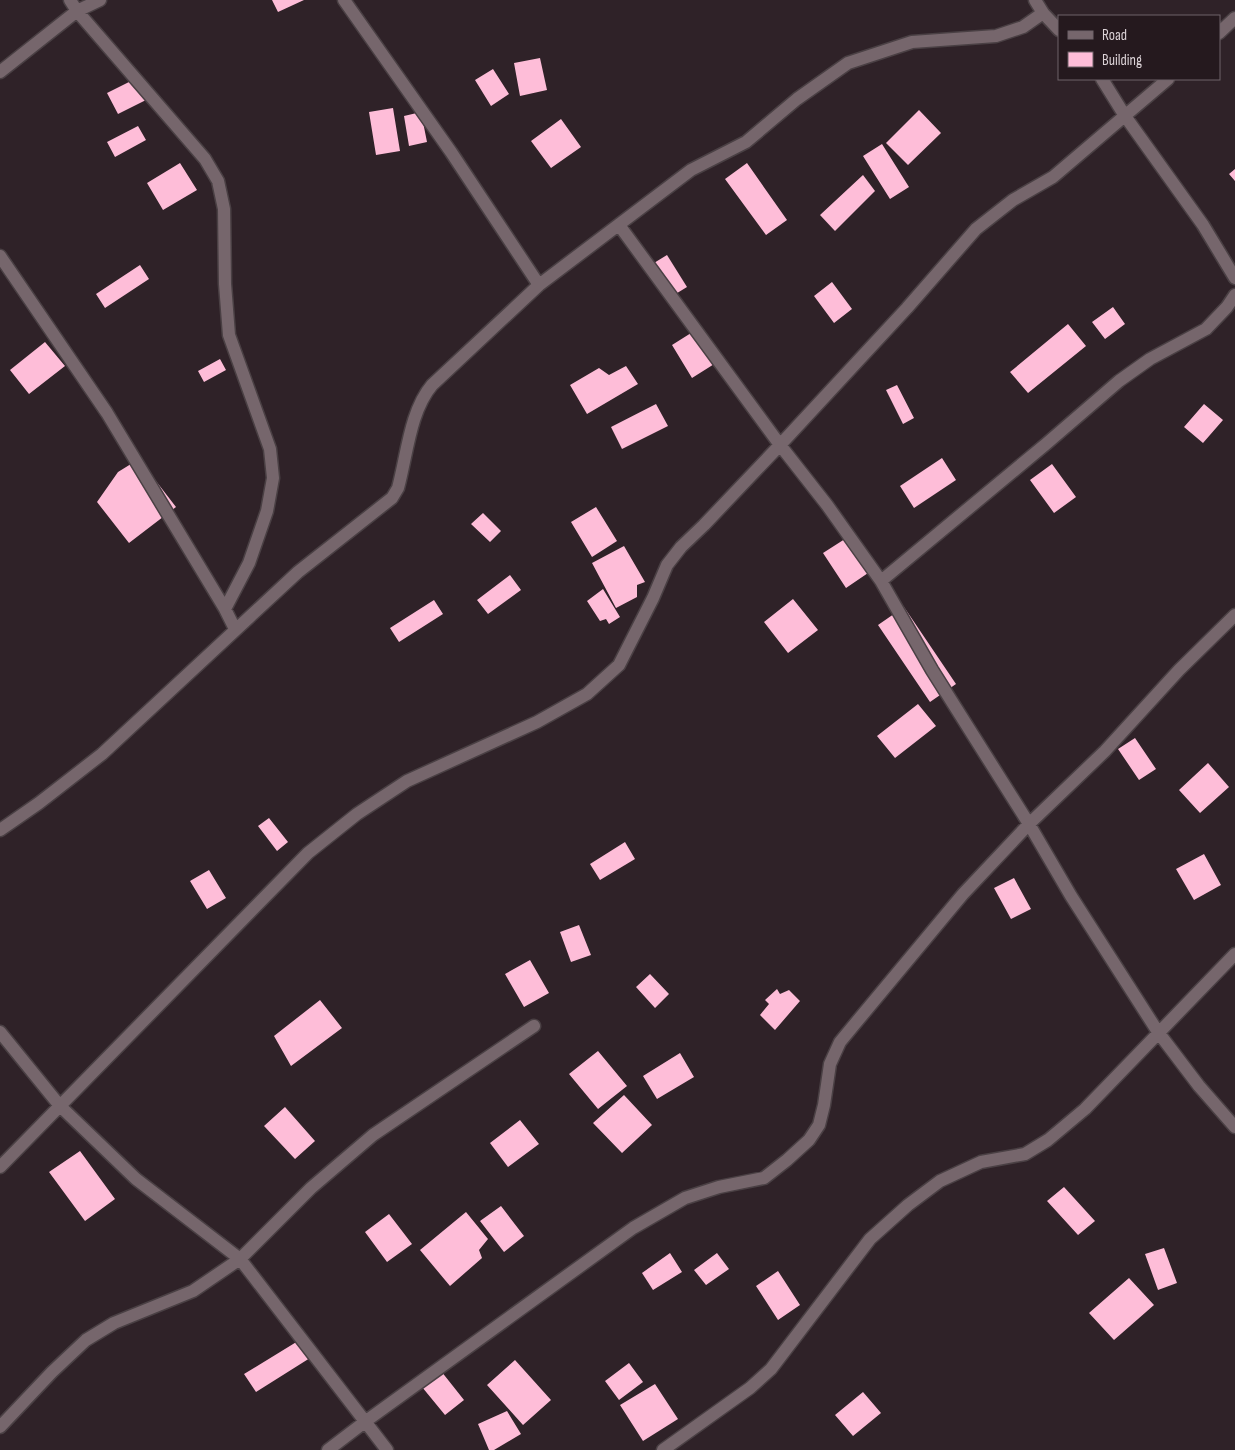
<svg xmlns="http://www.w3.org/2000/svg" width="1235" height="1450" font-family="'Sofia Sans Condensed',sans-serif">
  <rect width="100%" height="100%" fill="#2f2228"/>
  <path fill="#febdd8" d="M272,0H304L278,12Z
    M540,58L547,90L520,96L514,63Z
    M493,69L509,94L491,106L475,80Z
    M139,77L150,98L118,114L107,93Z
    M393,108L400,151L376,155L369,112Z
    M919,110L941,133L908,165L886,143Z
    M421,112L427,142L409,146L404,116Z
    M561,119L581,147L551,168L531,141Z
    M138,126L146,140L115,157L107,142Z
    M882,144L909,187L890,199L863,156Z
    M180,163L197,190L163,210L147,183Z
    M747,163L787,220L766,235L725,179Z
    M1235,169V181L1229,174Z
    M863,175L875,191L835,231L820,215Z
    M667,255L687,287L669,298L649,266Z
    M140,265L149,279L105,308L96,294Z
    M832,282L852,309L834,323L814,296Z
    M1113,307L1125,324L1105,339L1092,322Z
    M1068,324L1086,346L1028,393L1010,372Z
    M699,328L719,361L692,378L672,345Z
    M45,342L65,366L29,394L10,370Z
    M220,359L226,370L204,382L198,371Z
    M626,366L638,384L587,414L570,385L599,368L609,375Z
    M897,385L914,418L903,424L886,390Z
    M656,404L668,426L622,449L611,427Z
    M1204,404L1223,420L1203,443L1184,427Z
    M942,458L956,480L914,508L900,486Z
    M139,459L176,507L129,543L97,502L118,472Z
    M1052,464L1076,497L1054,513L1030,480Z
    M596,507L617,541L592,557L571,522Z
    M483,513L501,531L490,542L471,524Z
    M848,537L871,571L846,588L823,553Z
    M624,546L645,582L637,585V597L616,608L592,563Z
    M510,575L521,590L488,614L477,600Z
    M603,589L620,617L609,624L606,619L600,621L587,601Z
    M793,599L818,630L788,653L764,622Z
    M434,600L443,614L399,642L390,628Z
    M904,607L956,684L930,702L878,625Z
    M918,704L936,726L895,758L877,736Z
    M1135,738L1156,769L1139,780L1118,749Z
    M1208,763L1229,787L1200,813L1179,790Z
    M269,818L288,842L277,851L258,826Z
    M625,842L635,859L600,880L590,864Z
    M1204,854L1221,885L1194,900L1176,869Z
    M209,870L226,898L207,909L190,881Z
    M1014,878L1031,909L1011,919L994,888Z
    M579,925L591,955L571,962L560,932Z
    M530,960L549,993L524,1007L505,974Z
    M650,974L669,994L655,1008L636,987Z
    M777,989L780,994L789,990L800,1001L775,1030L760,1015L769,1004L765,1000Z
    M320,1000L342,1028L291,1066L274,1036Z
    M598,1051L627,1086L598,1109L569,1074Z
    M680,1053L694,1077L657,1099L643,1076Z
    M624,1095L652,1125L622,1153L593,1123Z
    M285,1107L315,1141L295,1159L264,1126Z
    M520,1120L539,1144L508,1167L490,1143Z
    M80,1151L115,1199L85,1221L49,1172Z
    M1064,1187L1095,1221L1078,1235L1047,1201Z
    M501,1206L524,1236L504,1252L480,1221Z
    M466,1212L488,1239L479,1250L482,1258L450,1286L420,1250Z
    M389,1214L412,1244L387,1262L365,1232Z
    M1164,1248L1177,1283L1158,1290L1145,1254Z
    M670,1253L682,1272L653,1290L642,1273Z
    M717,1253L729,1269L706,1285L694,1270Z
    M778,1271L800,1305L778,1320L756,1286Z
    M1129,1278L1154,1305L1114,1340L1089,1313Z
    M298,1341L310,1358L256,1392L244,1374Z
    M515,1360L551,1400L523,1425L487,1385Z
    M629,1363L643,1382L619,1400L605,1381Z
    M441,1371L464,1400L445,1415L422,1387Z
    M655,1384L678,1419L643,1441L620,1405Z
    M863,1392L881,1413L853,1436L835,1415Z
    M507,1411L521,1434L494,1450H489L478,1424Z"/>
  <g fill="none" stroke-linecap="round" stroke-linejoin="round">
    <defs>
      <path id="street" d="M70,0L77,11L205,159L218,181L224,209L225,284L229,335L270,449L273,478L267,511L249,563L225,609
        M344,0L451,152L539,285
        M1035,0L1043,13
        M1219,33L1235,18
        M0,72L77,11L100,0
        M1102,79L1125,116L1203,225L1235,278
        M619,225L780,445L827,505L881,581L932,670L1029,824L1071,896L1158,1032L1199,1086L1235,1127
        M0,256L107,413L225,609L235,629
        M881,581L1046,444L1119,381L1150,359L1206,329L1227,307L1235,295
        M0,830L39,803L102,754L298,572L392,498L398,488C407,455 410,411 432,385L539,285L691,170L746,142L797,99L848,63L912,42L996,36L1023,27L1043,13L1059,30
        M0,1032L60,1106L136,1179L240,1259L387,1450
        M0,1167L308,853L357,814L407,781L537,722L587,694L619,665L653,598L667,565L681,547L704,525L780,445L907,308L976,229L1013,200L1053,177L1168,79
        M0,1427L52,1372L86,1340L114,1323L193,1291L240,1259L311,1188L373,1135L534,1026
        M328,1450L366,1421L633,1228L685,1198L719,1187L764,1178L787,1160L809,1140L819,1125L824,1105L830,1064L840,1042L854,1025L963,894L1029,824L1105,751L1179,670L1235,615
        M663,1450L750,1388L771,1369L870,1239L908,1205L940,1181L981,1162L1025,1154L1048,1140L1085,1109L1235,954"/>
    </defs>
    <use href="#street" stroke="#4a4044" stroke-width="15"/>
    <use href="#street" stroke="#76666c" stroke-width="12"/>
  </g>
  <rect x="1058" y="15" width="162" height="65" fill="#25191e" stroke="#6e6368"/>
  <rect x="1068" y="31" width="25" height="8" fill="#76666c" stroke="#6e6368"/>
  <text x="1102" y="40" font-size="15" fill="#dcd3d7">Road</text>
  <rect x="1068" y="52" width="25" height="15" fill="#febdd8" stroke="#6e6368"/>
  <text x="1102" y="65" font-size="15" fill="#dcd3d7">Building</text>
</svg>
